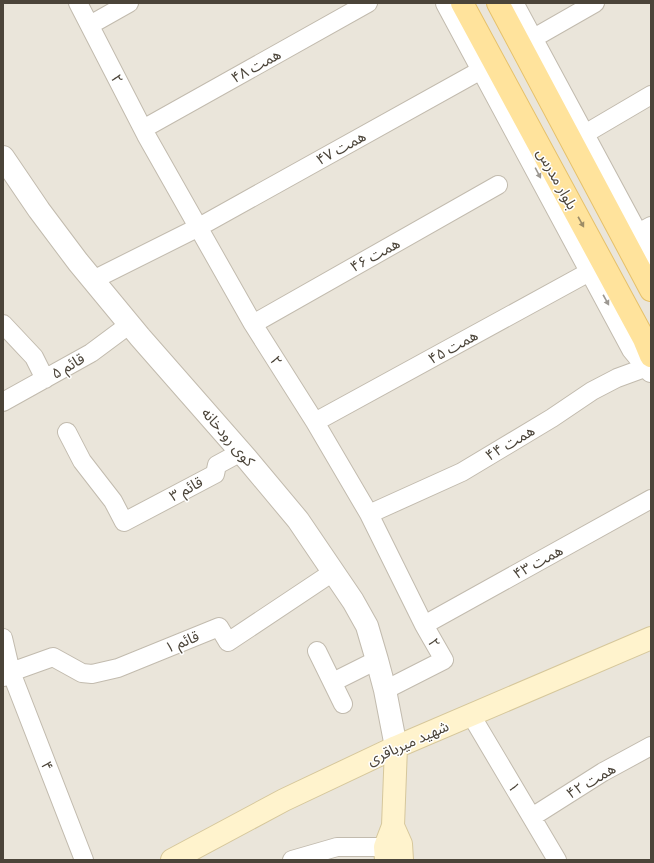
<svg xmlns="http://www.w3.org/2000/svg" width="654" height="863" font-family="Cabin,'Noto Sans Arabic',sans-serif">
  <rect width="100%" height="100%" fill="#f6f3ec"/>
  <path fill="#eae5da" d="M3,3H651V860H3Z"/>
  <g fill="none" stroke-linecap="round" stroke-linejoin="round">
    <defs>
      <path id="minor" d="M78,3L146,135L253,324L315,422L369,514L424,625L444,660L385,690
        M90,25L129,3
        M532,39L595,3
        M143,129L368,3
        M583,135L651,95
        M636,234L651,226
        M93,280L199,227L483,69
        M3,324L34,357L45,379
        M253,324L498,185
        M3,402L91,353L130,324
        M315,422L591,271
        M67,432L82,461L113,501L124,522L215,474L217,465L241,452
        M369,514L462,472L552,418L592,391L617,378L647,367
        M424,625L651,499
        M3,638L11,672L84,860
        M317,651L343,704
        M3,677L11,672L53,657L82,673L92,674L118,668L219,627L228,642L333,572
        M333,682L377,660
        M471,715L557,860
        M532,817L603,772L651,746
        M292,860L337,847H385"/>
      <path id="tertiary" d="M447,3L633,349L651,371
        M512,3L651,261
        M3,157L39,210L78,262L140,337L247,459L298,520L353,601L367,626L377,660L385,690L396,747"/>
      <path id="secondary" d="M393,826L401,844L402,860
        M172,860L284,800L396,747L651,638
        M386,860L385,847L393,826L396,747"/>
      <path id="primary" d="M462,3L644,339L651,356
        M498,3L651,290"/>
    </defs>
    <use href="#minor" stroke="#c2bbae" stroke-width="20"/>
    <use href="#tertiary" stroke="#c2bbae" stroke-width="24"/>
    <use href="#secondary" stroke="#d6c79b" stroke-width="24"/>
    <use href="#primary" stroke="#e6c16a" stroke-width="24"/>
    <use href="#minor" stroke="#fff" stroke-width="18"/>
    <use href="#tertiary" stroke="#fff" stroke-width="22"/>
    <use href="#secondary" stroke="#fff3cd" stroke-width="22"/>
    <use href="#primary" stroke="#ffe39c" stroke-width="22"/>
  </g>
  <defs><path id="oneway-solid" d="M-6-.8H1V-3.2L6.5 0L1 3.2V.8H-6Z"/></defs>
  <g fill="#9c9892">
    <use href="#oneway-solid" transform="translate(538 173) rotate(62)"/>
    <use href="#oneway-solid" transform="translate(606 300) rotate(61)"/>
  </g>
  <use fill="#9c8c66" href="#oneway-solid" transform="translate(581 222) rotate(61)"/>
  <g text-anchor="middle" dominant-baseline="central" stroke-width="3" stroke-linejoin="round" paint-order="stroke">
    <g font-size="15" fill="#4b4439" stroke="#fff">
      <text transform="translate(256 66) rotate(-29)">همت ۴۸</text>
      <text transform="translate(117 79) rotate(63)">۲</text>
      <text transform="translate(341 148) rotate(-29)">همت ۴۷</text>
      <text transform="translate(557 179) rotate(61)">بلوار مدرس</text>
      <text transform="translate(375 255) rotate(-29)">همت ۴۶</text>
      <text transform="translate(453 347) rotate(-29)">همت ۴۵</text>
      <text transform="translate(276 361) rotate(57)">۲</text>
      <text transform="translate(68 366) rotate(-30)">قائم ۵</text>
      <text transform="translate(228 437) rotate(49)">کوی رودخانه</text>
      <text transform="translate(510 443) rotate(-31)">همت ۴۴</text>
      <text transform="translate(186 489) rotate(-28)">قائم ۳</text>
      <text transform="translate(538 562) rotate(-29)">همت ۴۳</text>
      <text transform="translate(182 642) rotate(-22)">قائم ۱</text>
      <text transform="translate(434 643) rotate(61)">۲</text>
      <text transform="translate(408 743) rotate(-24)">شهید میرباقری</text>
      <text transform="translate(47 766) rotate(69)">۴</text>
      <text transform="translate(591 781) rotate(-31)">همت ۴۲</text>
      <text transform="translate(514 787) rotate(59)">۱</text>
    </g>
  </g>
  <rect width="654" height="863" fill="none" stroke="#4b4439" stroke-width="8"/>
</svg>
